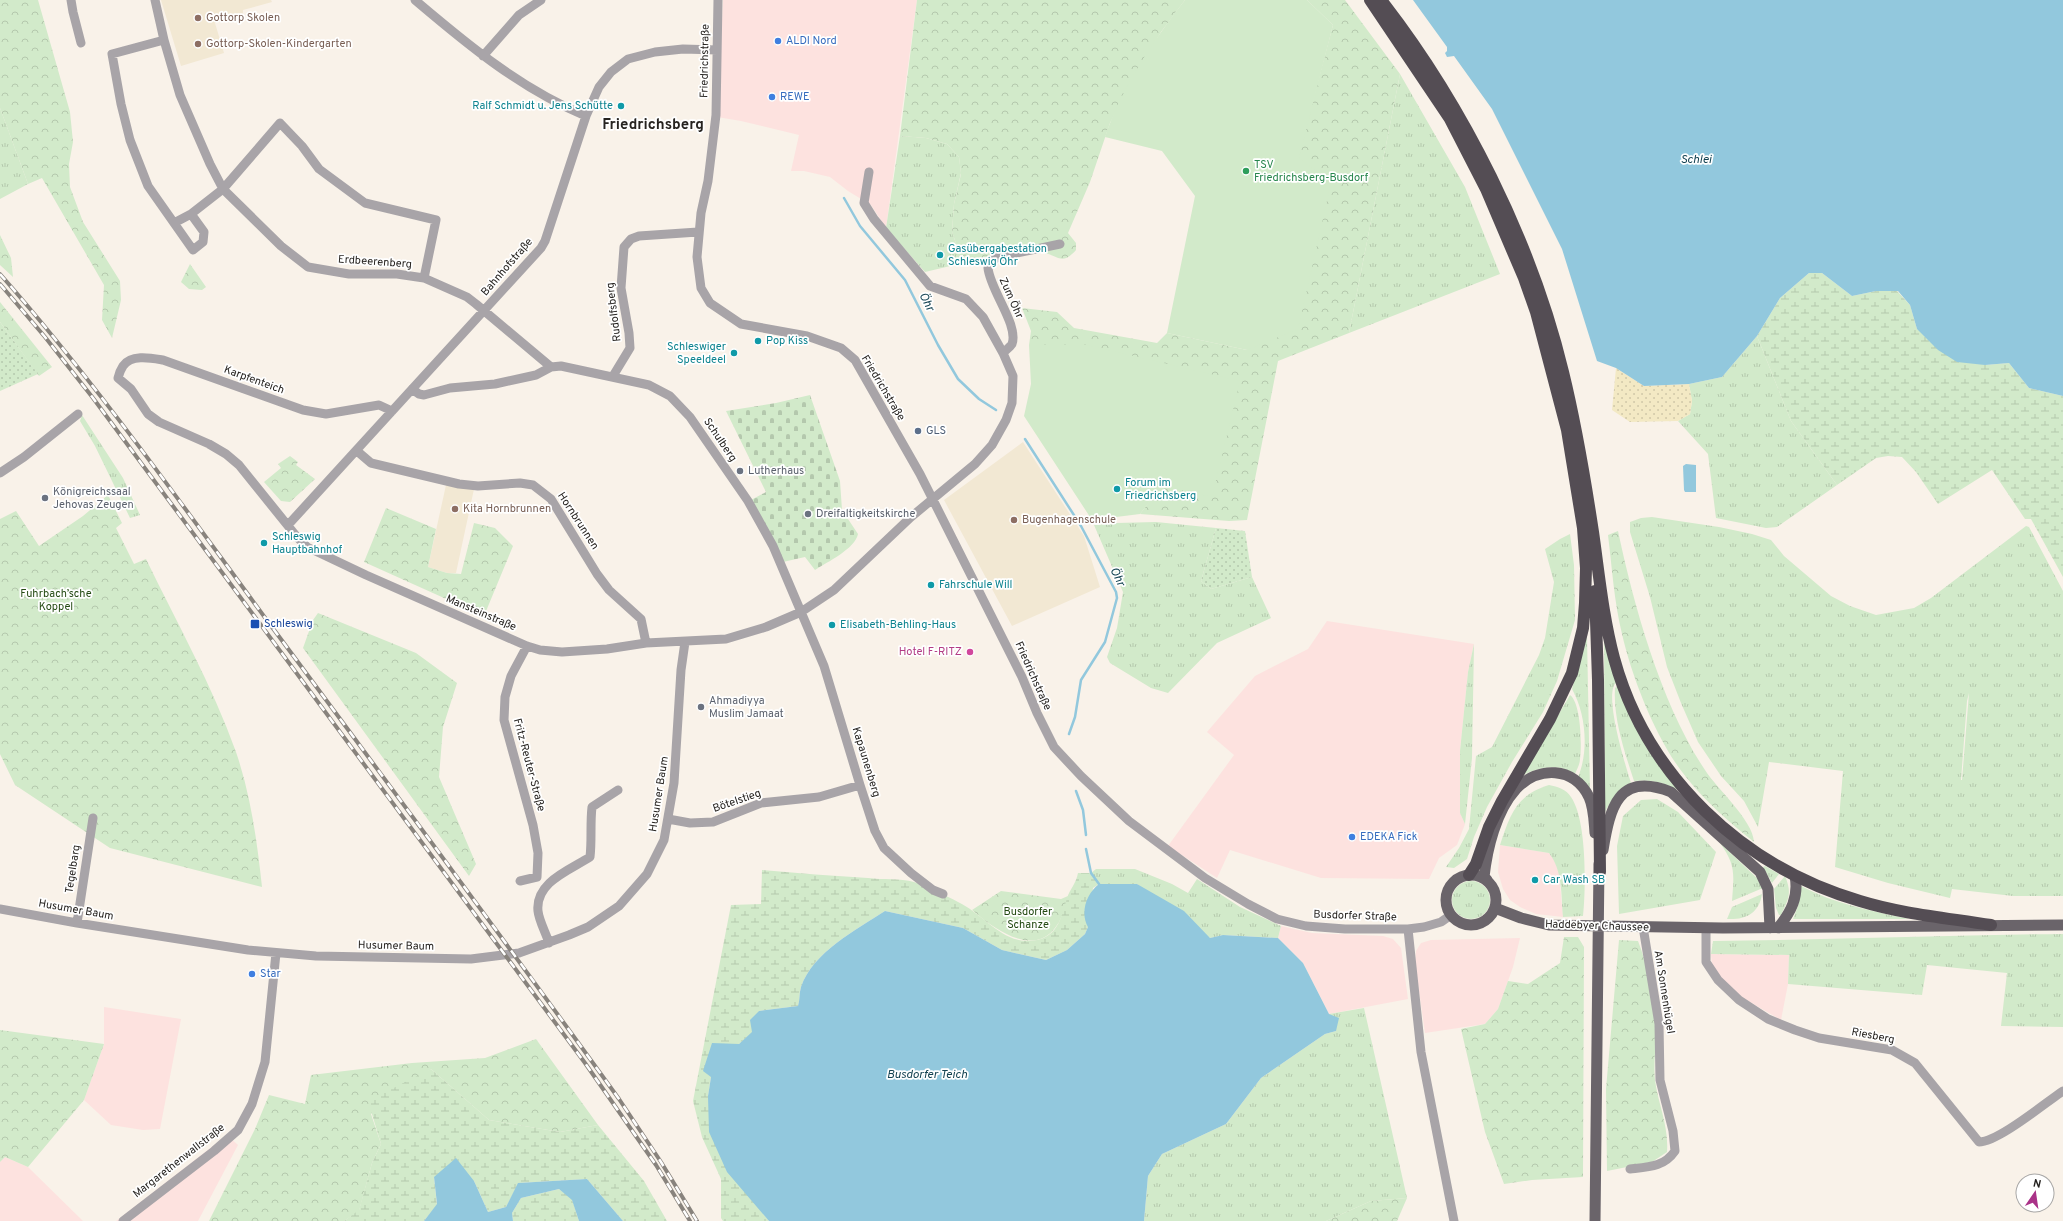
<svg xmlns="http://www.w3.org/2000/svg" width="2063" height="1221" font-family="Overpass,sans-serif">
  <defs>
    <pattern id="grass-tufts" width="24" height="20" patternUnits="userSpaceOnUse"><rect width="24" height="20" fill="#d2eaca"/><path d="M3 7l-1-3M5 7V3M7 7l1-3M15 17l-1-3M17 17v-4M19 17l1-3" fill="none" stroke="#b4c8ad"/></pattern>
    <pattern id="forest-crowns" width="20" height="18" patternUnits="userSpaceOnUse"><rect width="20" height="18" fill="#d2eaca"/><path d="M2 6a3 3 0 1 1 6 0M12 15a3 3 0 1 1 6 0" fill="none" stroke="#b4c8ad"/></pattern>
    <pattern id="wetland-marsh" width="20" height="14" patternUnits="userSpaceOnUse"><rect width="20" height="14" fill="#d2eaca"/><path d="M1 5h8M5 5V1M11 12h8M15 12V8" fill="none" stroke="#b4c8ad"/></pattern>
    <pattern id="sand-dots" width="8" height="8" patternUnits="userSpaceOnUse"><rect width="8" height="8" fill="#f3e9c4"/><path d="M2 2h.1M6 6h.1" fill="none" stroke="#d0c8a8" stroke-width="1.8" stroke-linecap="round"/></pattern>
    <pattern id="cemetery-stones" width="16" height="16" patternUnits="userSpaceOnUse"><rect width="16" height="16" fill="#d2eaca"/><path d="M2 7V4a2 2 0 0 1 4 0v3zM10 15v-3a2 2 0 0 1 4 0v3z" fill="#b4c8ad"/></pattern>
    <pattern id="garden-dots" width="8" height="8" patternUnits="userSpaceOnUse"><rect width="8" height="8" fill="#d2eaca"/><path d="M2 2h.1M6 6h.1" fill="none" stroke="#b4c8ad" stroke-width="1.8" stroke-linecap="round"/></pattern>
  </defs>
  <rect width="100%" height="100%" fill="#f9f2e9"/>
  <path fill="#fde2df" d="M723,0H917L886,228L871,205L848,191L830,177L804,171H791L799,135L741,121L717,117Z
    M1327,621L1474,644L1468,672L1460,751V813L1465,824L1457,845L1439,858L1429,879L1321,878L1230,850L1217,878L1168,846L1234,755L1207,732L1255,676L1308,649Z
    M1500,845L1549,853L1555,861L1559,873L1563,917L1536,914L1520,907L1510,900L1503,889L1498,872Z
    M1281,926L1312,933L1383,936L1393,939L1401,948L1408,999L1329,1014L1303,963L1278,938Z
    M1520,938L1513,967L1498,1009L1485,1024L1425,1033L1415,963L1416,951L1421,943L1431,940Z
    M1711,954L1789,955L1788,984L1781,1020L1743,998L1718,976L1712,965Z
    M104,1007L181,1019L160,1129L143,1130L111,1125L84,1100L104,1044Z
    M227,1135L238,1145L198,1221H116Z
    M5,1157L28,1167L83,1221H0V1162Z"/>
  <path fill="#f2e8d3" d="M161,0H271L272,2L243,10V14L215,23L224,53L181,66Z
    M1023,442L1084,536L1100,587L1012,626L944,500Z
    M446,485L474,489L456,573H447L428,567Z"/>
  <path fill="url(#grass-tufts)" fill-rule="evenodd" d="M1400,74L1465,187L1500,274L1349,333Z
    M0,108L28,184L0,199Z
    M900,136L926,138L947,144L959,157L961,173L954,204L952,232L963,263L925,272L886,228Z
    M1757,336L1791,421L1837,485L1777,527L1766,528L1716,518L1708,454L1678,421L1690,414L1692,401L1689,384L1722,377Z
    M82,415L123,478L140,515L130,518L95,446L80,421Z
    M1652,517L1719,527L1752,534L1771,540L1784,556L1831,596L1850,606L1876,615L1914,608L1931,598L2026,526L2029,527L2063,591V896H2013L1952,889L1950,898L1888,883L1835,867L1843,771L1769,762L1758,827L1744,801L1721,776L1698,742L1681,703L1667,667L1650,597L1630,532V522L1641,518ZM1969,693L1962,780H1961L1967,701Z
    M1156,522L1216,528L1201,581L1211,589L1252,577L1271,618L1217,643L1168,693L1151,688L1110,663L1107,657L1117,628L1123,592L1094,525L1116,523Z
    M1570,534L1574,565L1575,620L1557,681L1543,712L1512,762L1487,807L1474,837L1467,859L1454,868L1446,867L1459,848L1469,829L1476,756L1492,747L1539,655L1545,638L1554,582L1545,549L1560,539Z
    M1587,636L1590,791L1578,777C1589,751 1586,714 1572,689Z
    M1604,636L1617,682C1602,691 1626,767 1631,783C1619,792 1611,799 1605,812Z
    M1474,644L1472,758L1465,824L1460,813V751L1468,672Z
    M1618,685L1640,737L1678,790C1663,783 1652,779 1634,781C1625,753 1613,719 1615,688Z
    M1570,695C1581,703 1582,745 1580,759C1580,764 1577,769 1575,774C1558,763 1540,767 1523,775Z
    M1549,785C1558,787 1566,789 1571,797C1587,820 1586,888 1583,916L1563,917C1561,895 1563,871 1549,853L1500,845C1510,815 1516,795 1549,785Z
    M1657,799L1678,812L1716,852L1700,900L1619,914L1617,846L1623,816L1641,800Z
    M1719,842L1759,880L1763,888L1732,901C1734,874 1736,864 1719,842Z
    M1765,866L1779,874L1772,883L1763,867Z
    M1096,869H1135L1172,884L1188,893L1197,879L1240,907L1281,926L1278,938L1224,935L1210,938L1137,884H1099L1091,873Z
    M1785,876C1792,893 1789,898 1781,915H1779L1776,908L1774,889Z
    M1452 900a19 19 0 1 1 38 0a19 19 0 1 1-38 0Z
    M1801,886C1835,904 1872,911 1909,919H1793L1798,906Z
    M1762,894C1759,914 1745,920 1727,919L1732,907Z
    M2063,934V1027L2001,1026L2007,973L1927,965L1922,995L1788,984L1789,955L1711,954L1713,941C1830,940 1946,935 2063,934Z
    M1364,1008L1407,1198L1371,1201L1326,1221H1144L1148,1176L1162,1154L1226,1124L1261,1078L1325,1034L1336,1031L1329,1014Z"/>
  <path fill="url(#forest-crowns)" d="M0,0H38L70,112L73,142L69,164L70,187L83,222L120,281L121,300L112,338L102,320L104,285L42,178L28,184L0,108Z
    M917,0H1185L1161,32L1130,84L1110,123L1090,182L1068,233L1076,243V250C1061,267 1058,254 1042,253C1030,252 1013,259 1001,262L994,255L963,263L952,232L954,204L961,174L959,157L947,144L926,138L900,136Z
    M1307,0H1345L1400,74L1349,333L1278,361L1247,520L1229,521L1140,514L1161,486L1087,345H1029L1031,331L1022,308L1057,312L1074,328L1157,343L1167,333L1247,350L1333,25Z
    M0,235L11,258L13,277L0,265Z
    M190,264L206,287L202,290L189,289L181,282Z
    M0,302L52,367L39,376L0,322Z
    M290,456L298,462L296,465L315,479L290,502L281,501L264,482L281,468L278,464Z
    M108,495L122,523L116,528L134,564L146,559C177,623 212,685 236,752C251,796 257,841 262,887L110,848L15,785L0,754V519L16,511L39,546L83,516Z
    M386,508L436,529L428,567L447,573L461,574L474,523L495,528L513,546L484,616L364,562Z
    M1618,531C1634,607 1662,706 1705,770C1717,789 1753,820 1754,842C1729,822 1706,802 1686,777C1657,742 1632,678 1622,634C1614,602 1612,567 1608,535Z
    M318,613L416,653L457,683L443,727L439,777L476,864L469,876L303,648L313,620Z
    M1001,891L1061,899L1068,896C1054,963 1010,943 972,910Z
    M1564,937H1578L1584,947L1583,1177L1532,1180L1504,1184L1485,1132L1461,1029L1485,1024L1498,1009L1508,981L1528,984L1560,963Z
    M1619,940L1638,941C1648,966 1654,997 1656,1024C1657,1043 1653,1061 1655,1080C1658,1104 1669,1126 1667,1152L1652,1162L1607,1171L1606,1089Z
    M0,1030L104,1044L84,1100L28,1167L5,1157L0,1162Z
    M536,1039L598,1125L560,1132L489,1120L431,1069L371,1114L381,1144L372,1163L359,1211L344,1221H209L255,1129L269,1095L305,1104L311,1075L412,1063L485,1058Z
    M1407,1198L1397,1221H1326L1371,1201Z"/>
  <path fill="url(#wetland-marsh)" d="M1809,273H1822L1852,296L1876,291H1897L1910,305L1917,329L1985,365L2009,363L2029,388L2063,396V577L2031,519H2025L1992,470L1938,504L1916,472L1902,457L1888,456L1876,458L1837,485L1791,421L1757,336L1780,298Z
    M762,870C798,873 833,876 868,878C883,880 900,878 914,882C929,887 945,895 958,902C982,913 1001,942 1029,941C1057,940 1061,919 1067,898C1070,889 1076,884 1078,873H1091L1099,884L1093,888L1088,927L1085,934L1067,950L1046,960L1002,950L963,928L885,911C856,930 813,952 801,987C799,993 800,1000 798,1006L759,1011L753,1032L739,1044L711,1077L708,1096L759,1208L769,1221H723L721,1218V1179L702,1137L693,1101L731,905L761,904Z
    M431,1069L489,1120L560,1132L598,1125L644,1181L667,1221H623L587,1179L519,1183L506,1207L488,1212L474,1181L434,1177L437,1205L424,1221H344L359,1210L372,1163L381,1144L368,1101Z
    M559,1189L572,1199L579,1221H513L512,1213L521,1198Z"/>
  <path fill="url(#sand-dots)" d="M1616,368L1644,386L1689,384L1692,401L1690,414L1678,421L1630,422L1612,410Z"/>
  <path fill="url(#cemetery-stones)" d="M810,395L840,481L842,510L858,534C855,549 827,562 815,570L805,557L783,562L751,500L766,492L726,411L776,403Z"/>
  <path fill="url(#garden-dots)" d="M0,322L38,374L0,391Z
    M1216,528L1245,531L1252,577L1211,589L1201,581Z"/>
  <path fill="#d2eaca" d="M1185,0H1307L1333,25L1299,158L1331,183L1298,329L1247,350L1167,333L1195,196L1162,151L1105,137C1122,87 1153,41 1185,0Z
    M1029,345H1087L1240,381L1212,497L1162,486L1140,514L1092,520L1024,416L1031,384Z"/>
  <path fill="#92c8dd" d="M1413,0H2063V396L2029,388L2009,363L1985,365L1957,362L1938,350L1917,329L1910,305L1898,291H1876L1852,296L1822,273H1809L1780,298L1757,336L1722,377L1689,384L1644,386L1616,368L1597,361L1562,249L1492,109L1454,56L1447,57L1445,53L1447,51V47Z
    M1686,464L1696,465V492H1685L1684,490L1683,466Z
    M1099,884H1137L1184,911L1210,938L1223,935L1278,938L1303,963L1329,1014L1339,1018L1336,1031L1325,1034L1261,1078L1226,1124L1162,1154L1148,1176L1144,1221H769L727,1172L709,1132L708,1096L711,1077L703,1071L712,1043L739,1044L752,1032L750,1020L759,1011L798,1006C800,1000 799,993 801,987C813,952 856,930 885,911L963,928L1002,950L1046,960L1067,950L1085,934L1088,927C1080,913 1086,894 1099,884Z
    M456,1158L474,1181L488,1212L506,1207L518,1183L587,1179L623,1221H579L572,1200L559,1189L521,1198L512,1213L513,1221H424L437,1204L434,1177Z"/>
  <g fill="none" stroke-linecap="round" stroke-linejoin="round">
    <path stroke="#92c8dd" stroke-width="2.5" d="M844,198L860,226L905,280L938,345L958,379L979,399L996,410
      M1025,439L1081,526L1116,592L1117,598L1105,642L1081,680L1075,717L1069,734
      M1076,791L1083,810L1086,835
      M1086,849L1091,873L1099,884"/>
    <path stroke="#a8a4a8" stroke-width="9" d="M71,0L73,12L81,43
      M155,0L164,40L180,95L210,164L223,189L281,246L308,267L349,274H397L424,278L467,297L476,304L551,367
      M415,0C468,45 521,89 586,116
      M718,0L716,115L708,181L701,213L697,257L701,288L710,303L741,324L807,336L841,348L855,360L920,474L1022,677L1037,713L1054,747L1081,776L1129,821L1205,878L1248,904L1277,919L1306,926L1345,929H1408L1424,927L1441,922L1451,915
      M164,40L112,54L121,104L130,140L148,186L193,250L203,242L204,232L191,214
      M483,56L519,15L541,0
      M174,223L191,214L223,189L280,123L302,146L319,169L365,203L436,220L424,278
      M1003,353C1006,350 1010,347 1012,344C1019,325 990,290 988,268L991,261L998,257L1060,244
      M613,376L630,348L629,333L621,288L624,247L631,239L639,236L698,232
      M412,389L419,394L424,395L450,388L495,384L536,375L551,367L561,366L649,385L670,396L690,417L748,501L773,546L824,666L860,785L875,831L884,848L911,873L933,890L943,894
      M392,411L379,405L326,414L303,410L163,360C151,358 131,354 123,366C121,369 119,374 118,378L131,389L148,414L159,422L209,444L226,454L239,465L297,537L307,547L366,575L527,646L540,650L562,652L607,649L646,643L726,639L766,627L801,612L834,590L911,517L975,464L992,445L1006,420L1012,403L1013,376L1003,353L983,317L966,299L930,286L874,219L864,203L869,172
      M357,451L371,463L459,484L478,486L520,483L533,485L551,499L597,574L609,590L641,619L646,643
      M0,473L24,457L78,414
      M288,525L541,248L545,241L586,116L599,87L611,72L628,59L655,52L683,49L717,50
      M668,819L690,823L713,822L761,803L819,797L860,785
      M520,881L537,877L538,853L533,825L504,720L505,697L511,676L527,646
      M0,909L77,923L248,950L316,956L471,959L519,953L569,935L588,927L619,906L647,874L664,840L674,783L681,670L685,642
      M77,923L93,818
      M1706,928V962L1718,980L1739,1000L1768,1019L1795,1030L1819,1038L1892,1050L1915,1063L1979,1142C1998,1142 2045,1103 2063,1091
      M1408,929L1421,1052L1454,1221
      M549,943C546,933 539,921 538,911C535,882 570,870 590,857C592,840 590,824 592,807L618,790
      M1630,1169C1649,1167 1664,1167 1675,1151L1673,1131L1660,1080L1659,1024L1643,927
      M123,1221L214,1151L238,1130L252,1104L265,1062L276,953"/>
    <path stroke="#6a646a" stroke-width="11" d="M1603,850C1610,808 1618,771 1671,792L1760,872L1768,889L1770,928
      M1446 900a25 25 0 1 1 50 0a25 25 0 1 1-50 0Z
      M1487,880L1484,877C1487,849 1496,811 1516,789C1538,766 1574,766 1589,797C1594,808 1594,821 1595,833
      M1495,908L1521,918L1549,925L1723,928L2063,925
      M1778,928C1791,912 1799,897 1795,876
      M1595,1221L1599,864"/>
    <path stroke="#544d54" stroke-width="12" d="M1370,0L1450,119L1486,189L1524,278L1536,312L1567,430L1583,528L1586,568L1585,603L1583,628L1572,673L1550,719L1502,801L1489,827L1476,864L1469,875
      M1381,0C1463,105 1532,243 1563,372C1576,425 1585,479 1593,532C1599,574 1603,617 1614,658C1646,776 1743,867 1860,901C1902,914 1948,918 1991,925
      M1595,591L1598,680L1600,872"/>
    <defs>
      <path id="rail" d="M0,274C96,383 180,502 266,619C384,778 503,938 619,1099L661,1162L697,1221
        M0,284L45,337L93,398L585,1063L656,1165L690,1221"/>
    </defs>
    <use href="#rail" stroke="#88837d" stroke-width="4"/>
    <use href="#rail" stroke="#fff" stroke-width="2.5" stroke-dasharray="8" stroke-linecap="butt"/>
  </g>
  <g fill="#8d6e63" stroke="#fff" stroke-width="1.5">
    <circle cx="198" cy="18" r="4"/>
    <circle cx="198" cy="44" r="4"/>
    <circle cx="455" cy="509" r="4"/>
    <circle cx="1014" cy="520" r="4"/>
  </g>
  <g fill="#3f7fe0" stroke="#fff" stroke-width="1.5">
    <circle cx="778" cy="41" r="4"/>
    <circle cx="772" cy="97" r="4"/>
    <circle cx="1352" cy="837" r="4"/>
    <circle cx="252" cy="974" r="4"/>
  </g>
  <g fill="#0f9aa8" stroke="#fff" stroke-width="1.5">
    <circle cx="621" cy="106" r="4"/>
    <circle cx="940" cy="255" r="4"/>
    <circle cx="758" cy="341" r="4"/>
    <circle cx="734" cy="353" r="4"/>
    <circle cx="1117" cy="489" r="4"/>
    <circle cx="264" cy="543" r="4"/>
    <circle cx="931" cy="585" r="4"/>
    <circle cx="832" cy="625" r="4"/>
    <circle cx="1535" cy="880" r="4"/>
  </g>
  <circle fill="#2e9e5b" stroke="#fff" stroke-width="1.5" cx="1246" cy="171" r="4"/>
  <circle fill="#5c6f8a" stroke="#fff" stroke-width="1.5" cx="918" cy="431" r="4"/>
  <g fill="#6b7280" stroke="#fff" stroke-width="1.5">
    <circle cx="740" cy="471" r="4"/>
    <circle cx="45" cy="498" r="4"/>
    <circle cx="808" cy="514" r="4"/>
    <circle cx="701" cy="707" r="4"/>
  </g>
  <rect fill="#1a4fb4" stroke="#fff" stroke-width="1.5" x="250" y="619" width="10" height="10" rx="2"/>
  <circle fill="#d1479c" stroke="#fff" stroke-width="1.5" cx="970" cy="652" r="4"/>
  <g text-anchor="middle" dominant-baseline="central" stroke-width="3.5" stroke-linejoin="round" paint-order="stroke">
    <g font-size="11" fill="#785e54" stroke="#fff" text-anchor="start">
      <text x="206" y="18">Gottorp Skolen</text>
      <text x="206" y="44">Gottorp-Skolen-Kindergarten</text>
      <text x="463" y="509">Kita Hornbrunnen</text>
      <text x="1022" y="520">Bugenhagenschule</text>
    </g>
    <g font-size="11" fill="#366cbe" stroke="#fff" text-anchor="start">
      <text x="786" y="41">ALDI Nord</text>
      <text x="780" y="97">REWE</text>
      <text x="1360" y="837">EDEKA Fick</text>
      <text x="260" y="974">Star</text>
    </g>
    <g font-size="11" fill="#262320" stroke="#fff">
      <text transform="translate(705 61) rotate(-89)">Friedrichstraße</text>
      <text transform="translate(375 262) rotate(4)">Erdbeerenberg</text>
      <text transform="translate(507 267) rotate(-49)">Bahnhofstraße</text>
      <text transform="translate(1011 298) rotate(66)">Zum Öhr</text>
      <text transform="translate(614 312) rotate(-97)">Rudolfsberg</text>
      <text transform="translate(254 380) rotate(20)">Karpfenteich</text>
      <text transform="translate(883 388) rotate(59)">Friedrichstraße</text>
      <text transform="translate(720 440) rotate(56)">Schulberg</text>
      <text transform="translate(578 521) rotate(57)">Hornbrunnen</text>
      <text transform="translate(481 613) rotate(23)">Mansteinstraße</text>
      <text transform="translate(1033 676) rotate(66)">Friedrichstraße</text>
      <text transform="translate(866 762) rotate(73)">Kapaunenberg</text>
      <text transform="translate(529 765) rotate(75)">Fritz-Reuter-Straße</text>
      <text transform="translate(659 794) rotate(-81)">Husumer Baum</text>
      <text transform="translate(737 801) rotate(-19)">Bötelstieg</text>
      <text transform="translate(73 869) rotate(-81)">Tegelbarg</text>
      <text transform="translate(76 910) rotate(10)">Husumer Baum</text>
      <text transform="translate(1355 916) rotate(2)">Busdorfer Straße</text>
      <text transform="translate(1597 926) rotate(2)">Haddebyer Chaussee</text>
      <text transform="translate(396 946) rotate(1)">Husumer Baum</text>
      <text transform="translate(1664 992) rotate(81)">Am Sonnenhügel</text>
      <text transform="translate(1873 1036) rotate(11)">Riesberg</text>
      <text transform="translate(179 1161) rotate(-38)">Margarethenwallstraße</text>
    </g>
    <g font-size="11" fill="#0d838f" stroke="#fff" text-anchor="start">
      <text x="613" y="106" text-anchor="end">Ralf Schmidt u. Jens Schütte</text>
      <text x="948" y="249">Gasübergabestation<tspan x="948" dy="13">Schleswig Öhr</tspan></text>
      <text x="766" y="341">Pop Kiss</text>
      <text x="726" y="347" text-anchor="end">Schleswiger<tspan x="726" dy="13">Speeldeel</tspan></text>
      <text x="1125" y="483">Forum im<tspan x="1125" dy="13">Friedrichsberg</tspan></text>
      <text x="272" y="537">Schleswig<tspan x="272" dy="13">Hauptbahnhof</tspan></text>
      <text x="939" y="585">Fahrschule Will</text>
      <text x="840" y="625">Elisabeth-Behling-Haus</text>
      <text x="1543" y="880">Car Wash SB</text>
    </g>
    <g font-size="11" fill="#27864d" stroke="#fff" text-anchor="start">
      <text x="1254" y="165">TSV<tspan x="1254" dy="13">Friedrichsberg-Busdorf</tspan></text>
    </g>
    <g font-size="11" fill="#4e5e75" stroke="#fff" text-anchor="start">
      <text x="926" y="431">GLS</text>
    </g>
    <g font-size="11" fill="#5b616d" stroke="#fff" text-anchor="start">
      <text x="748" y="471">Lutherhaus</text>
      <text x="53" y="492">Königreichssaal<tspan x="53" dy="13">Jehovas Zeugen</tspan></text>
      <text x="816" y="514">Dreifaltigkeitskirche</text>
      <text x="709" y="701">Ahmadiyya<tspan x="709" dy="13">Muslim Jamaat</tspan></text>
    </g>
    <g font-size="11" fill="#244a13" stroke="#fff">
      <text x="56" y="594">Fuhrbach’sche<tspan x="56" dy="13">Koppel</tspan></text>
      <text x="1028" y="912">Busdorfer<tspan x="1028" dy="13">Schanze</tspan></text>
    </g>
    <g font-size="11" fill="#164399" stroke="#fff" text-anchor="start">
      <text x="264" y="624">Schleswig</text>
    </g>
    <g font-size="11" fill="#b23c85" stroke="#fff" text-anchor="end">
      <text x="962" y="652">Hotel F-RITZ</text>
    </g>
    <g font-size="12" font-style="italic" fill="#134251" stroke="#fff">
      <text x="1696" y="160">Schlei</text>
      <text transform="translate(926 302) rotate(63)">Öhr</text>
      <text transform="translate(1117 577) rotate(64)">Öhr</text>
      <text x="927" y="1075">Busdorfer Teich</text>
    </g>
    <g font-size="15" font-weight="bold" fill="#262320" stroke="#fff">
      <text x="653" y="125">Friedrichsberg</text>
    </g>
  </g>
  <g transform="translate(2035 1193) rotate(13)"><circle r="19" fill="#ffffff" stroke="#a8a7a6"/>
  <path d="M0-3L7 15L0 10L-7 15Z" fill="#aa3288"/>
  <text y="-6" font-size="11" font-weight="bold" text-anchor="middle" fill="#262320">N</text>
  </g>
</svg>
